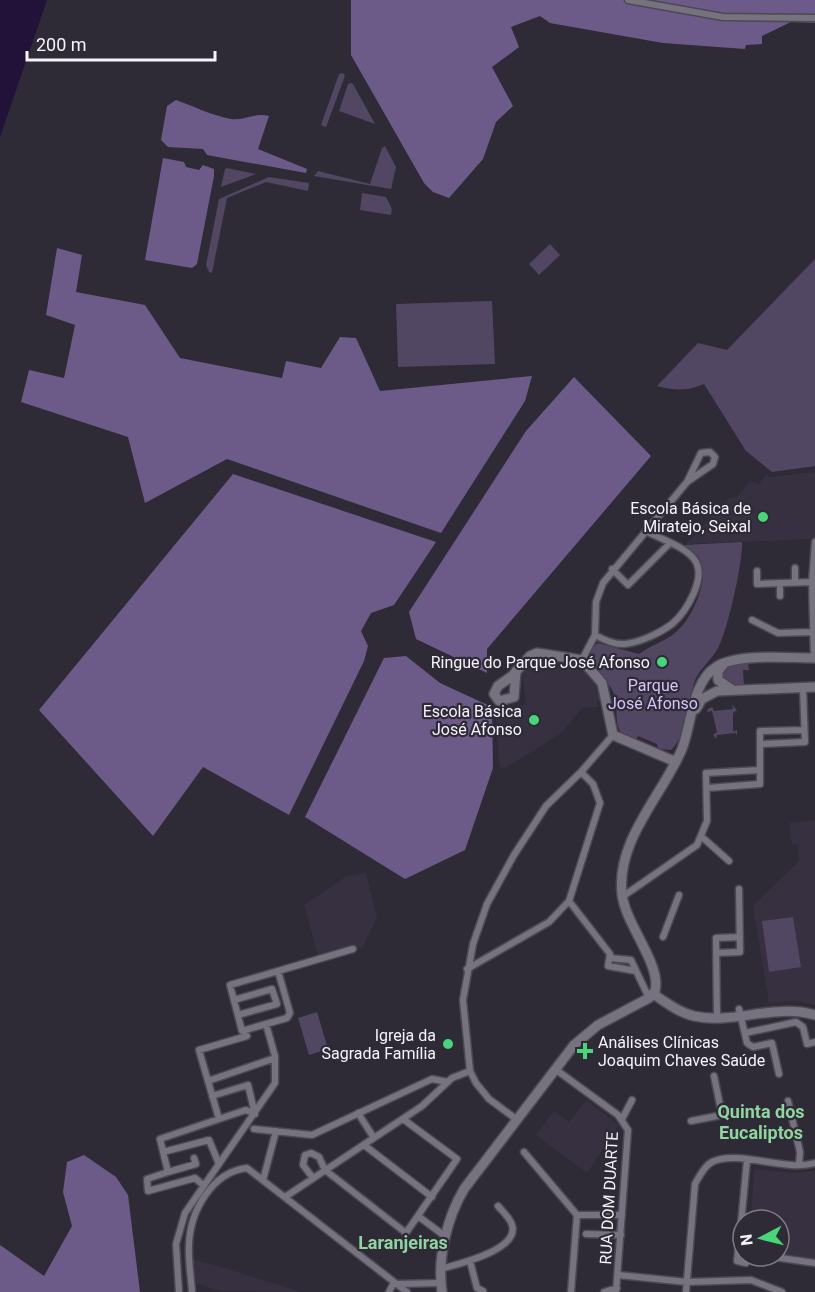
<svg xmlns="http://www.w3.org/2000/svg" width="815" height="1292" font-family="Roboto,sans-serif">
  <rect width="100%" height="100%" fill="#2e2b36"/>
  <path fill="#363041" d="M815,472V537L812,539L686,544L729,498L737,497L750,481L759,484L766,474L770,477Z
    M534,656L578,664L598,686L603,698L597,702L598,707L582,708L563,731L541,746L507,767L500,768L495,709L526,705L522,673Z
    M815,820V1005L796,1001L769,1003L753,906L799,861L798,844L792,845L789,823Z
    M366,873L377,918L362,948L318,956L304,905L347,876Z
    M586,1100L619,1125L587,1173L536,1135L554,1111L569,1122Z
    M757,1169L790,1173L815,1171V1259L779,1254V1220H751L754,1170Z
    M192,1259L218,1266L301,1292L220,1291L196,1283Z"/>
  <path fill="#514762" d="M343,73L345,76L326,127L321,125L339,74Z
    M351,83L353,84L375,124L339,111L348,84Z
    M385,146L396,167L391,189L314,176L318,171L370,184L382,148Z
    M227,168L256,174L221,187L225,169Z
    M269,177L309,183L308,191L266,182L227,198L212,273L209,272L206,265L219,199Z
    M362,193L386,197L392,209L391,215L360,210Z
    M550,244L560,255L539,275L529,264Z
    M815,259V466L772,472L746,451L704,384C687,391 676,391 657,386L698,343L727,350Z
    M492,301L495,364L398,367L396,304Z
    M742,542C743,562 728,628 719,646C713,659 700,668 695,680C687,702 689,733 671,750L658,749L657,744L638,736L636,740C631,738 623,736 620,731C615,724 618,704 614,694C607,676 589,669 591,648L598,643L639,654C651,645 666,641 676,632C691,620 707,585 702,566C700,556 692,550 684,545Z
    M748,663L749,670H743L744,686L725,684L720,671L724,666Z
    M732,705L737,710L733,713V732L737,730V737L736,733L717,735L716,739L713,735L717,732L712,711L707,712L708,709L712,707L714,711L733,709Z
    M793,917L801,967L769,972L762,921Z
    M317,1012L328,1049L309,1055L298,1018Z"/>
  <path fill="#6c5b88" d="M351,0H815V23L791,22L762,36V44L746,45L745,49L663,43L550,23L540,16L511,27L519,47L492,67L513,106L496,122L483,159L449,198L433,192L424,183L351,55Z
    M176,100C193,106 213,116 231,119C245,121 255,112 269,116L258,149L307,169L306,173L207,155L203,149L168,147L161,140L167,106Z
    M163,158L184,162L186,167L199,170L203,165L214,169V176L197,264L192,268L145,260Z
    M57,248L82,255L76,292L145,305L180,358L282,378L286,361L321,368L340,337L356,338L380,391L532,376L525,401L441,533L227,459L145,503L128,437L21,402L29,370L64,378L75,325L46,315Z
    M574,377L651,456L487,649V673L416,639L409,612L526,431Z
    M233,474L436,542L394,605L371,613L361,631L368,646L364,661L289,815L203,767L153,836L39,710Z
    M406,656L440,683L492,707L493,768L465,850L405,879L305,817L384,658Z
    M84,1155L116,1177L128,1195L140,1292H0V1245L44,1276L72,1226L63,1192L67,1162Z"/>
  <path fill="#221138" d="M0,0H47L0,137Z"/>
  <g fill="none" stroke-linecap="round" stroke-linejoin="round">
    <defs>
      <path id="street" d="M628,0L723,17L815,18
        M795,568V582
        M612,569L628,585L669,544
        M757,571V584L812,582
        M780,583V596
        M752,620L778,633L814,632
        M595,635C604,640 615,645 625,644C641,642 660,633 672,624C686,612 708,577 694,559C684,546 660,539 646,531
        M814,658L812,582L815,542
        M582,660L595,635L596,602L603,583L687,482L701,453L710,452L715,457L713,464L687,482
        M761,744L805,742L803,688
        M707,788L760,784V731L804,730
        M702,837L729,861
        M622,897L697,845L707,821L706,773L760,770
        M569,901L610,954L608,966L636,971
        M663,937L679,895
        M716,953L740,952L739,889
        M610,958L631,960L649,998
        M467,969L549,922L569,901L600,803L593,784L581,772
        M234,1000L272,989L277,1004L238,1015
        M739,1009L747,1043L753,1047L772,1043L779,1074
        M717,1017L716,938L740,937
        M266,1024L242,1031L230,985L278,971
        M745,1033L796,1022L803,1027L807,1044L815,1042
        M555,1069L618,1115L628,1130L616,1292
        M208,1081L199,1050L247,1036
        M212,1096L248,1085L255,1114
        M788,1101L800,1152L799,1165
        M358,1113L374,1138
        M255,1114L246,1110L219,1119L208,1081L275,1058
        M516,1119L489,1099L476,1083L470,1071L463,1000L473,944L487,904L514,855L546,806L581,772L613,735
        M622,1119L632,1100
        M691,1121L722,1115L714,1076
        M254,1129L312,1135L432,1079L448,1082
        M364,1145L432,1197
        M163,1152L209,1140L219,1164
        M524,1152L577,1215H622
        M194,1158L196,1164L168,1172L160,1139L219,1119
        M168,1172L147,1179L148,1191L195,1178L203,1185
        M313,1178L303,1165L305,1155L311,1153L319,1157L325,1170L406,1233L457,1159L403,1119
        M263,1180L276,1131
        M285,1197L422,1106L452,1078L470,1071
        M418,1216L446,1237
        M741,1223L747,1160
        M743,1224L741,1223L737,1261L746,1263L749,1256
        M586,1234L621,1235
        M767,1256L815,1263
        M470,1261L477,1288L483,1291
        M441,1269C458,1264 520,1250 512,1225C510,1218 503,1212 498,1206
        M618,1275L687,1282L751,1280L782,1292
        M396,1284L440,1283
        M179,1292L176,1244L185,1213L275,1083V1056L266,1024L287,1018L290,1013L278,971L353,949
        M192,1292C191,1276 188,1260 189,1245C190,1211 212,1172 247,1168L407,1292
        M389,1292L394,1282
        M571,1292L577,1215
        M604,1292L617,1288
        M686,1292L695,1184C699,1177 704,1166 712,1162C737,1149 785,1172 815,1163"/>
      <path id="secondary" d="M723,665L718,671V680L731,689
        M516,671L514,697L499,701L494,694L498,686L512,676L530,656L537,653L582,660L602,683L613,735L676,762
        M696,709L702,699L717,691L815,687
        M653,994C666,1002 679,1013 694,1016C732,1025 774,1003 815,1015
        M442,1292C437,1258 447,1218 464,1189L574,1045L598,1025L649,998L655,991C662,965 625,924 622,894C616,840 662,796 682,749C692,723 692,682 716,667C737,653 789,658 815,658"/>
    </defs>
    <use href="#street" stroke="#4d4952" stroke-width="9"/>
    <use href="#secondary" stroke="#4d4952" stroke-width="12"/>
    <use href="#street" stroke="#76727f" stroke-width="6"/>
    <use href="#secondary" stroke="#76727f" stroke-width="9"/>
  </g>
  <g fill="#48d778" stroke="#2e2b36" stroke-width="2">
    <circle cx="763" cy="517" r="6"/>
    <circle cx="662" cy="662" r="6"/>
    <circle cx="534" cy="720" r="6"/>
    <circle cx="448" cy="1044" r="6"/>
    <path d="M582 1042h6v6h6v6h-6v6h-6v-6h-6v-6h6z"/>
  </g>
  <g text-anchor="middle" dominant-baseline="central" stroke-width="4.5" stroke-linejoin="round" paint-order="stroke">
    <g font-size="16" fill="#f6f3fb" stroke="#2e2b36" text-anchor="end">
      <text x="751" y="508">Escola Básica de<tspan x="751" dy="18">Miratejo, Seixal</tspan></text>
      <text x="650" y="662">Ringue do Parque José Afonso</text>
      <text x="522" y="711">Escola Básica<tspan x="522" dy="18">José Afonso</tspan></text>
      <text x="436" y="1035">Igreja da<tspan x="436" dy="18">Sagrada Família</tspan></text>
      <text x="598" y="1042" text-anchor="start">Análises Clínicas<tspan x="598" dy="18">Joaquim Chaves Saúde</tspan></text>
    </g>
    <g font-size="16" fill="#d8c3fe" stroke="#2e2b36">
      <text x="653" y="685">Parque<tspan x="653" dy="18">José Afonso</tspan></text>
    </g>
    <g font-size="16" fill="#f6f3fb" stroke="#2e2b36">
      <text transform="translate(609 1198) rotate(-87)">RUA DOM DUARTE</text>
    </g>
    <g font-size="18" font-weight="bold" fill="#90d4a0" stroke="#2e2b36">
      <text x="761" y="1111">Quinta dos<tspan x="761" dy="21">Eucaliptos</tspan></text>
      <text x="403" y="1242">Laranjeiras</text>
    </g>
  </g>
  <g transform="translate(761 1238) rotate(263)"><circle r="28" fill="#2e2b36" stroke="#7e7b85" stroke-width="1.5"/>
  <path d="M0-4.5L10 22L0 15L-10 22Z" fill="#48d778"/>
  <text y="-9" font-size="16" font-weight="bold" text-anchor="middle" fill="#f6f3fb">N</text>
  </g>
  <path d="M27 51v9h188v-9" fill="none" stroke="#f6f3fb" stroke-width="3"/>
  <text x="36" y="51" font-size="18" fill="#f6f3fb" stroke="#2e2b36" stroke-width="4.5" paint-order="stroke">200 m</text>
</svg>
